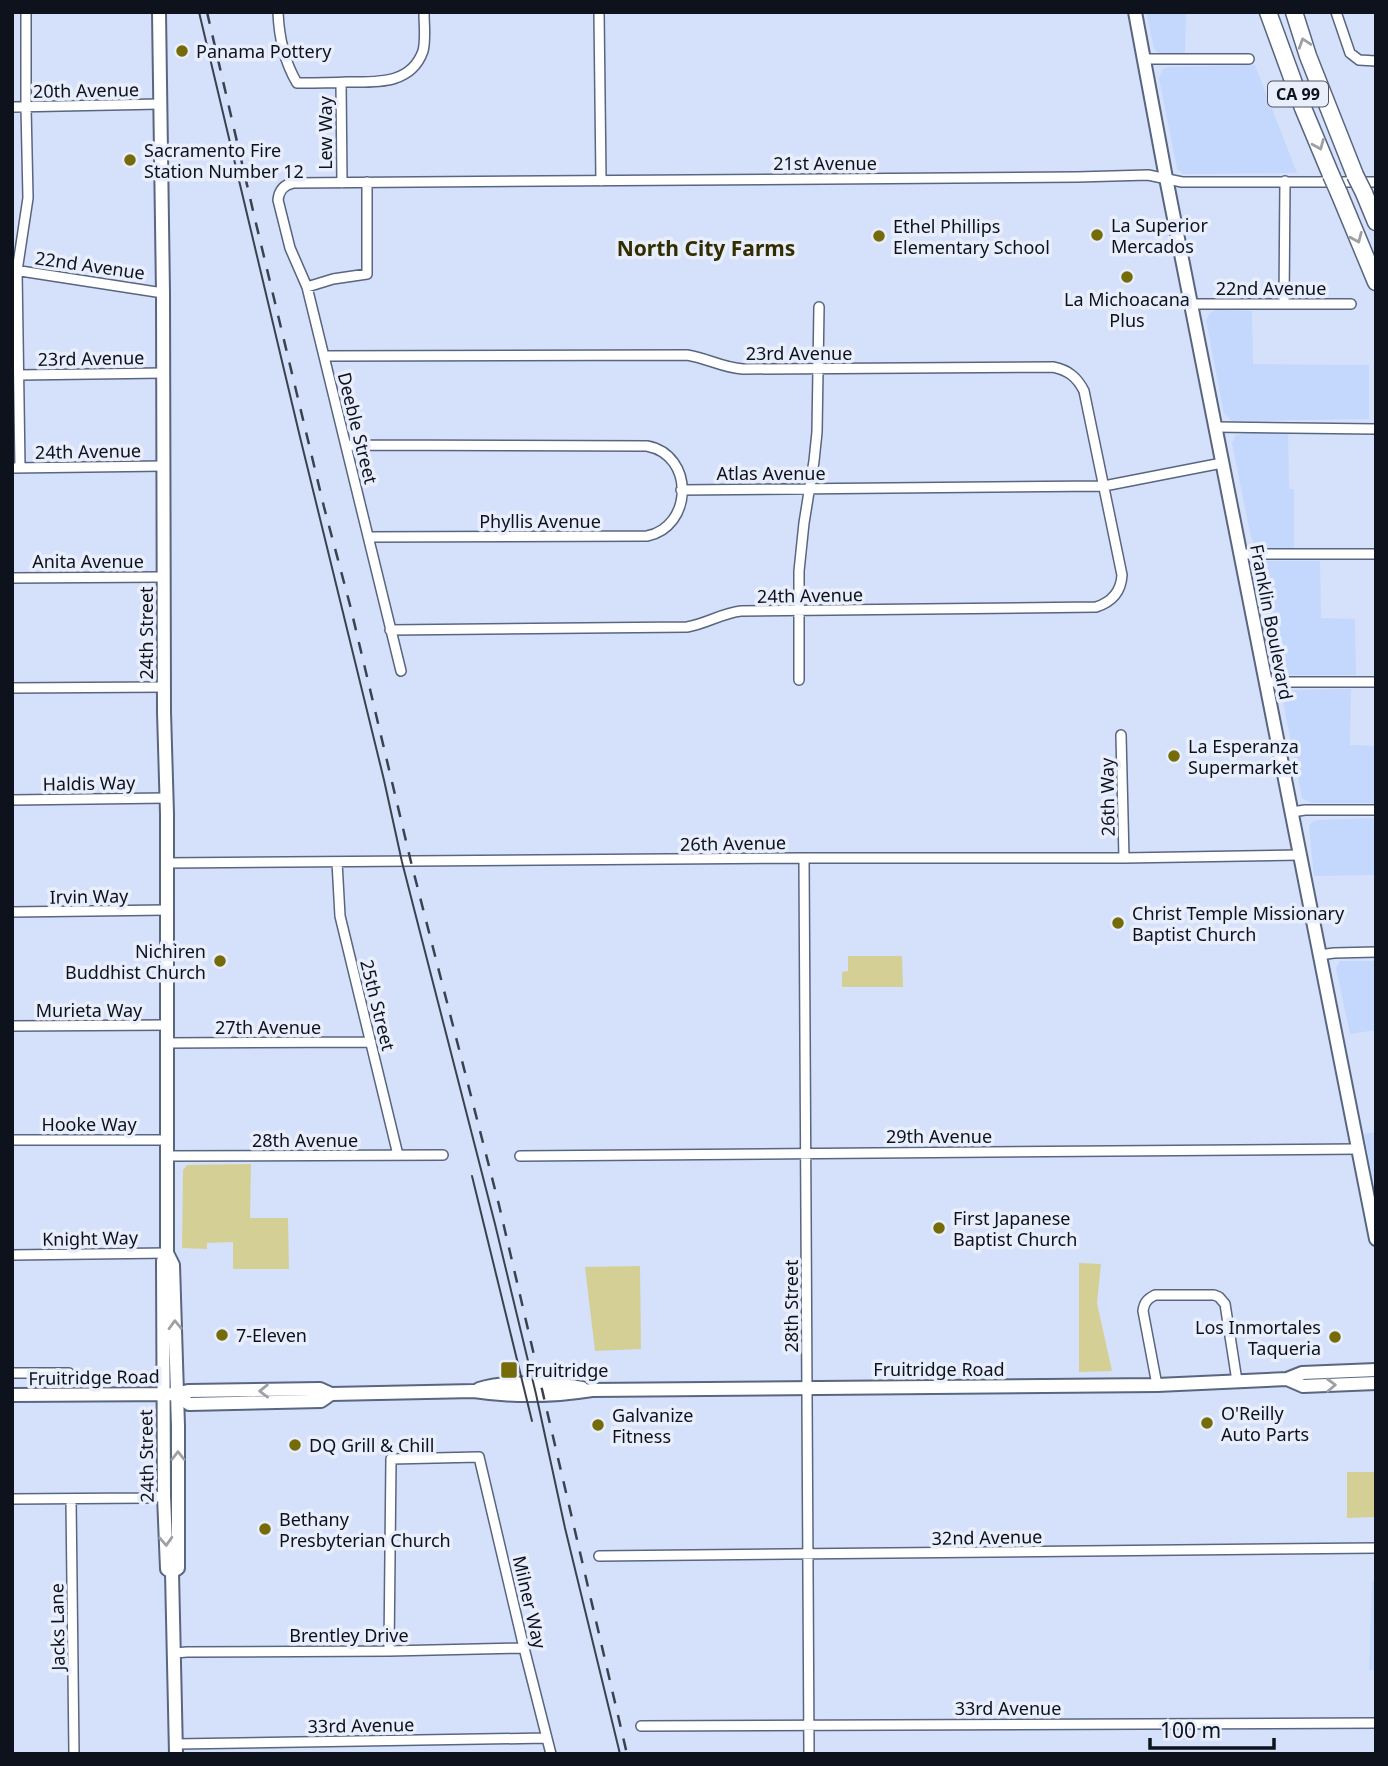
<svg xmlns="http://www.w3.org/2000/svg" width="1388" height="1766" font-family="'Noto Sans',sans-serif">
  <rect width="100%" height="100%" fill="#d5e1fa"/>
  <path fill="#c4d7fc" d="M1146,12H1186L1185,54H1163L1157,52L1154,48Z
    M1255,65L1297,173L1183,174L1177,169L1159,78L1162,70L1167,67Z
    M1216,310L1252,311L1253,364L1369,365V419L1232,421L1224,414L1206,320L1210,313Z
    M1288,432L1289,489H1294V549H1264L1254,543L1251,537L1232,444L1235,436L1244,433Z
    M1264,561H1320L1321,618L1355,619L1356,675H1284L1277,673L1255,571L1259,563Z
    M1351,689L1350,745L1376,746V803H1312L1305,800L1302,798L1283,701L1284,695L1286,692L1291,690Z
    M1376,818V875L1314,876L1309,826L1312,822L1318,820Z
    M1340,961H1376V1030L1350,1034L1336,968Z
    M1376,1132V1192L1364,1134Z
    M1372,1581H1376V1670H1369Z"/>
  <path fill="#d4d095" d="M848,956H902L903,987H842V972L848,971Z
    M251,1164L250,1218H288L289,1269H233V1242L207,1243V1249L182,1248L183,1170L187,1165Z
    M1079,1263L1101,1264L1097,1303L1112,1371L1079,1372Z
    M640,1266L641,1349L595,1351L585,1267Z
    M1347,1472H1376V1517L1347,1518Z"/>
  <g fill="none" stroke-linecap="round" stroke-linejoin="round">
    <defs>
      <path id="street" d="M278,12C279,38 284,61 297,83C314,83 330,83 347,82C376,82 411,85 423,51C426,39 424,25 424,12
        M599,12L601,181
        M1336,12L1350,53L1359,60L1376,61
        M1144,59H1249
        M341,83L342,183
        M12,107L160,104
        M14,270L163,293
        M307,287L333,279L367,274V182
        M1191,304H1351
        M1284,304L1285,181
        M324,356L687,355C707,358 723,368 743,369L1053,367C1068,370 1077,377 1084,391L1122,575C1121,592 1112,602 1096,607L741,611C722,613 706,624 687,627L390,630
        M19,375L163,373
        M1215,427L1376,429
        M346,445L647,446C695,455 693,527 647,536L368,537
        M12,468L164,466
        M20,468L17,271L28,198L26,107V12
        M681,490L1104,486L1222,463
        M1240,554H1376
        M12,578L163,577
        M401,671L307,287L290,248L278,200C279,191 283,185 293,183L1077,177L1148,175L1182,182H1376
        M799,680V571L804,523L814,461L817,432L819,307
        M1266,682H1376
        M12,688L164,687
        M1121,735L1124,858
        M12,800L167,798
        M1292,812L1305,810H1376
        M804,858L809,1754
        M337,862L340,916L398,1155
        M166,863L804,858H1124L1300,855
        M12,912L167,910
        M1319,955L1334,953L1376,952
        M12,1026L167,1025
        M166,1043L371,1042
        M12,1140H167
        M167,1156L443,1155
        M520,1156L1358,1149
        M12,1255L167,1253
        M12,1373H69
        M1157,1385L1143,1311C1144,1303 1147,1299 1155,1295H1214L1219,1297L1225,1304L1237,1381
        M12,1499L145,1498L164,1496
        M71,1499L74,1754
        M599,1556L1376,1548
        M389,1651L391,1459L479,1457L524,1648L551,1754
        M175,1653L187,1652L389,1651L524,1648
        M641,1726L1376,1723
        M176,1744L547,1738"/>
      <path id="secondary" d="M159,12L163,293L164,712L167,814V1253L173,1265L178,1426V1568L172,1572
        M1135,12L1166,178L1376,1239
        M167,1253L163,1261L164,1496L167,1569L172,1572L176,1754
        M1287,1379L1303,1386L1376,1383
        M479,1389C506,1380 553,1383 582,1388
        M177,1394L189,1404L321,1401L331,1394
        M12,1395L177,1394L188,1391L320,1389L331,1394L474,1391C513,1397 554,1396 592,1390L1157,1385L1287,1379L1302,1373L1376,1370"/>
      <path id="highway" d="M1268,12L1303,108L1331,175
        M1294,12L1308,56L1355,175
        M1339,193L1376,282
        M1364,193L1376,222"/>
    </defs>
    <use href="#street" stroke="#596680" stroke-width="12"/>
    <use href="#secondary" stroke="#596680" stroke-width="16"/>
    <use href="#highway" stroke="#596680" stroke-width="19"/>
    <use href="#street" stroke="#fff" stroke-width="9"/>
    <use href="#secondary" stroke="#fff" stroke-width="12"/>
    <use href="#highway" stroke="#fff" stroke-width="16"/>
    <path stroke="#3b424f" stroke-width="2" d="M199,12L300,437L384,780L402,862L495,1224L536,1394L565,1528L620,1754
      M472,1176L532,1421"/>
    <path stroke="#3b424f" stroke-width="2.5" stroke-dasharray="12 12" stroke-linecap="butt" d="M207,12L254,215L324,507L350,605L411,862L499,1205L627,1754"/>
    <defs>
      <path id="highway-bridge" d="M1331,175L1339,193
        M1355,175L1364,193"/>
    </defs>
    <use href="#highway-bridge" stroke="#596680" stroke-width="19" stroke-linecap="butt"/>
    <use href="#highway-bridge" stroke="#fff" stroke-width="16"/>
  </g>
  <defs><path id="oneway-chevron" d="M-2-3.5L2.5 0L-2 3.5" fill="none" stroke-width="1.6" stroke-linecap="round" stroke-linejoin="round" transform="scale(1.75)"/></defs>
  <g stroke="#9ea0a4">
    <use href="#oneway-chevron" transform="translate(1304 43) rotate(-108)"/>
    <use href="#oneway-chevron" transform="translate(1319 145) rotate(67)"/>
    <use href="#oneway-chevron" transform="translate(1357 238) rotate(67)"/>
    <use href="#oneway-chevron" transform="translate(175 1325) rotate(-92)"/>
    <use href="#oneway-chevron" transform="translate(1331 1385) rotate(-2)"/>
    <use href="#oneway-chevron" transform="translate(264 1391) rotate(179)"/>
    <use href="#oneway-chevron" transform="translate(178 1456) rotate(-90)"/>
    <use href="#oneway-chevron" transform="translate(166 1541) rotate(87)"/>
  </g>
  <g fill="#756c09" stroke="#e8eefb" stroke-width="2.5">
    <circle cx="182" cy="51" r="7"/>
    <circle cx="130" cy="160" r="7"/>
    <circle cx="1097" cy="235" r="7"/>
    <circle cx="879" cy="236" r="7"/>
    <circle cx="1127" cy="277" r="7"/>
    <circle cx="1174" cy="756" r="7"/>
    <circle cx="1118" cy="923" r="7"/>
    <circle cx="220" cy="961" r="7"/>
    <circle cx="939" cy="1228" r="7"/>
    <circle cx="222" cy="1335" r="7"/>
    <circle cx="1335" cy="1337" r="7"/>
    <rect x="500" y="1361" width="18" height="18" rx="3.5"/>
    <circle cx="1207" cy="1423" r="7"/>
    <circle cx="598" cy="1425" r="7"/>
    <circle cx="295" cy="1445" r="7"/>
    <circle cx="265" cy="1529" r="7"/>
  </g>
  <g text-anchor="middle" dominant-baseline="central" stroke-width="7" stroke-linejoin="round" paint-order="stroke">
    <rect fill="#e8eefb" stroke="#4f545f" stroke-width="2" x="1268" y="81.5" width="60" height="25" rx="5"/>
    <g font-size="16" font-weight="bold" fill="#0d121c">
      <text x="1298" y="94">CA 99</text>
    </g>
    <g font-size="18" fill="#0d121c" stroke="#e8eefb" text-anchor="start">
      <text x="196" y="51">Panama Pottery</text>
      <text x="144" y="150">Sacramento Fire<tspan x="144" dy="21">Station Number 12</tspan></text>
      <text x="1111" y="225">La Superior<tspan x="1111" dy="21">Mercados</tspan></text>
      <text x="893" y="226">Ethel Phillips<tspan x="893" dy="21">Elementary School</tspan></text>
      <text x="1127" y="299" text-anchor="middle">La Michoacana<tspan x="1127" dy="21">Plus</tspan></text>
      <text x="1188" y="746">La Esperanza<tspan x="1188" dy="21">Supermarket</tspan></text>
      <text x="1132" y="913">Christ Temple Missionary<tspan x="1132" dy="21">Baptist Church</tspan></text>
      <text x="206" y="951" text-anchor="end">Nichiren<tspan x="206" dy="21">Buddhist Church</tspan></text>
      <text x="953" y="1218">First Japanese<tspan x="953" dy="21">Baptist Church</tspan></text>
      <text x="1321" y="1327" text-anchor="end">Los Inmortales<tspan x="1321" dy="21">Taqueria</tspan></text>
      <text x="236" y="1335">7-Eleven</text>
      <text x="525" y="1370">Fruitridge</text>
      <text x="1221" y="1413">O'Reilly<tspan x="1221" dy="21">Auto Parts</tspan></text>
      <text x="612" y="1415">Galvanize<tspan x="612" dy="21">Fitness</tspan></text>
      <text x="309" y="1445">DQ Grill &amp; Chill</text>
      <text x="279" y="1519">Bethany<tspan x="279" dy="21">Presbyterian Church</tspan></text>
    </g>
    <g font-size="18" fill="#0d121c" stroke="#e8eefb">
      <text transform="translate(86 90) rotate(-1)">20th Avenue</text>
      <text transform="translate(325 133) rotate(-90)">Lew Way</text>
      <text x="825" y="163">21st Avenue</text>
      <text transform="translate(90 265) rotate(8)">22nd Avenue</text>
      <text x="1271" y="288">22nd Avenue</text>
      <text x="799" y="353">23rd Avenue</text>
      <text transform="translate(91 358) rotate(-1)">23rd Avenue</text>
      <text transform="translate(358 428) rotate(76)">Deeble Street</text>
      <text transform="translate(88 451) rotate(-1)">24th Avenue</text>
      <text x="771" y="473">Atlas Avenue</text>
      <text x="540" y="521">Phyllis Avenue</text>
      <text x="88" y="561">Anita Avenue</text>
      <text transform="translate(810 595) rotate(-1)">24th Avenue</text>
      <text transform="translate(1272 622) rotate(79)">Franklin Boulevard</text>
      <text transform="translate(146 633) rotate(-90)">24th Street</text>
      <text transform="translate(89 783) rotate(-1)">Haldis Way</text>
      <text transform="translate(1107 797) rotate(-91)">26th Way</text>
      <text transform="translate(733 843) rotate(-1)">26th Avenue</text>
      <text transform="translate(89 896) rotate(-1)">Irvin Way</text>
      <text transform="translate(378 1005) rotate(76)">25th Street</text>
      <text x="89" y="1010">Murieta Way</text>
      <text x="268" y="1027">27th Avenue</text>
      <text x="89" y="1124">Hooke Way</text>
      <text x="939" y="1136">29th Avenue</text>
      <text x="305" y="1140">28th Avenue</text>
      <text transform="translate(90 1238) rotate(-1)">Knight Way</text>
      <text transform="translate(791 1306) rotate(-90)">28th Street</text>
      <text x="939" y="1369">Fruitridge Road</text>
      <text transform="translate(94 1377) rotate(-1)">Fruitridge Road</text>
      <text transform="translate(146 1456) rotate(-91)">24th Street</text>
      <text transform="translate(987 1537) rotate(-1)">32nd Avenue</text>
      <text transform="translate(530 1602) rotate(77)">Milner Way</text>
      <text transform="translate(57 1627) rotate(-91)">Jacks Lane</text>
      <text x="349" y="1635">Brentley Drive</text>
      <text x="1008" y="1708">33rd Avenue</text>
      <text transform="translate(361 1725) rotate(-1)">33rd Avenue</text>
    </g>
    <g font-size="21" font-weight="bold" fill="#322e02" stroke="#e8eefb">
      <text x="706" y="248">North City Farms</text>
    </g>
  </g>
  <rect width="1388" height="1766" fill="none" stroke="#0d121c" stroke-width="28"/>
  <path d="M1150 1738v10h124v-10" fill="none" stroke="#0d121c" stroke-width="3.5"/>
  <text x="1160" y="1738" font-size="21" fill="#0d121c" stroke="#e8eefb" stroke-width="5" paint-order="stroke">100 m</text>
</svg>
